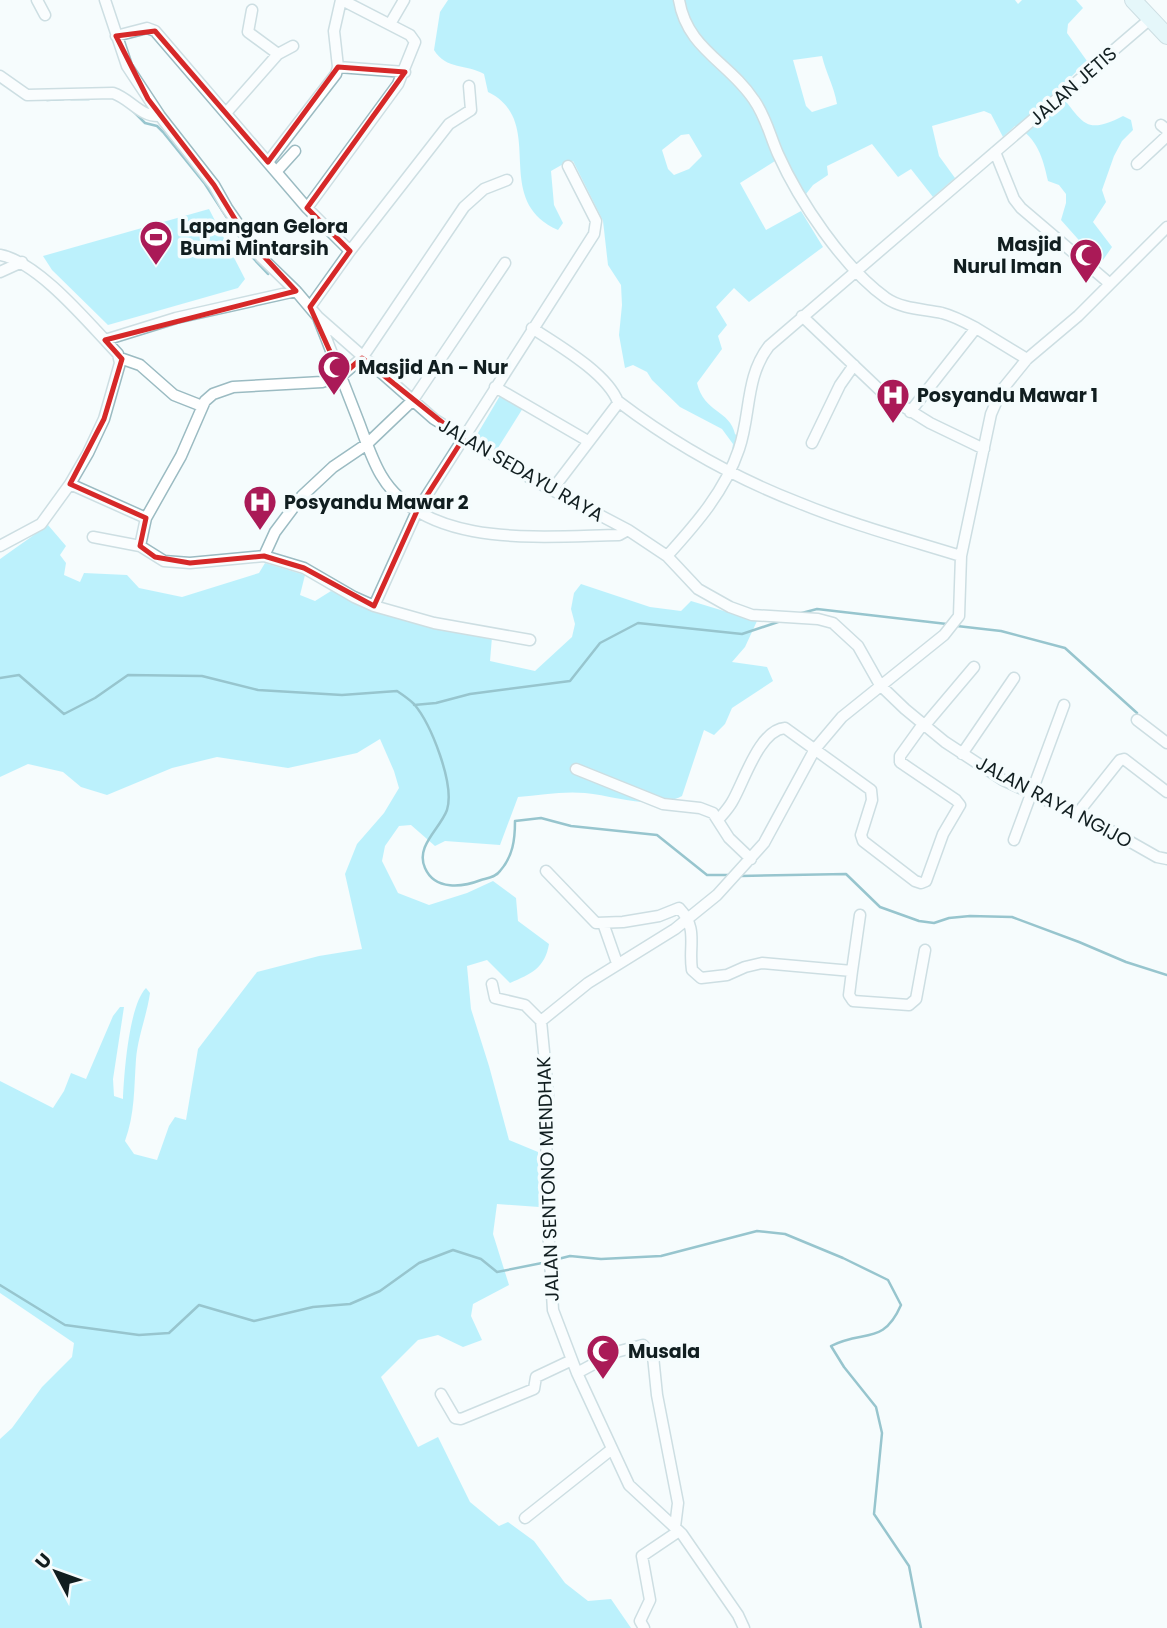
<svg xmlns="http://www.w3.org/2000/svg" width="1167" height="1628" font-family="Poppins,sans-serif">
  <rect width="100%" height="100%" fill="#f5fcfd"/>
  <path fill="#77e5fb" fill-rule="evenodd" d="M448,0H1015L1018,4L1022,0H1076L1083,8L1068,24L1067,33L1087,61L1057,91C1083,120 1083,137 1123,116L1131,120L1133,130L1122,141L1114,156L1102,190L1106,202L1093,222L1112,247L1103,260L1093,256L1061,220L1066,203V194L1059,185L1048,181C1043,158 1037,137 1015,126L1003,137L991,114L984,111L932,126L939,156L955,178L933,197L911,169L898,177L872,144L827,166L828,175L813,185L806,194L795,195L775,161L740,183L766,230L801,211L823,247L749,302L734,288L716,307L727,325L718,336L722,349L697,383C704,413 730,410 735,434L739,437L732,450L733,444L722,429L680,407L652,380L647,372L633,365L625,368L619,335L622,305L621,285L608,265L603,221L573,161L565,163L551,171L554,205L563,223L558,230C489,199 549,122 488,92L484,74C467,64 446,70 434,50L440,12ZM822,56C826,73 834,86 837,104L812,112L806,106L793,60ZM689,134L702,156L689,169L674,175L668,169L662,150L681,135Z
    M209,209L245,279L238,288L108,325L52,270L43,256Z
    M501,394L523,408L496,451L475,438Z
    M48,525L66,546L60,555L66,563L64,575L80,582L84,573L127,575L139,588L182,597L259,573L265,563L305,575L300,595L315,601L331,591L363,605L492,637L490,661L535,671L572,637L575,624L571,609L574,593L581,584L650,607L681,611L691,601L757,621L745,647L732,662L767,667L773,681L732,708L725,724L714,735L704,730L682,796C653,811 616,796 585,793C563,791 540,795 518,797L500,845L445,841L435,846L411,825L399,826L385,846L382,861L398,893L429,905L467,893L493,881L516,898L518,921L549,944C545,968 531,974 510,983L487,960L467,966L471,1009L489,1066L509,1140L538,1152L539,1207L497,1204L493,1234L509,1285L473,1304L471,1316L482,1340L463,1347L438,1335L418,1340L381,1377L418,1447L438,1437L470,1502L499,1526L508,1522L534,1541L565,1583L588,1601L611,1599L631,1628H0V1439L12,1428L42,1387L72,1357L74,1343L0,1293V1081L53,1108L64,1091L71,1073L86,1079L113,1016L120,1007H124L113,1079L114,1096L123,1099C124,1074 129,1005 146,988L150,993C147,1015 138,1036 136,1059C134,1087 135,1114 125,1141L134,1154L157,1160L169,1126L175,1117L186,1120L198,1049L257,972L319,956L362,949L345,874L357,844L384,813L399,788L394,771L380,739L357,753L288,768L217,757L172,768L107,795L81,787L63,772L28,764L0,777V559Z"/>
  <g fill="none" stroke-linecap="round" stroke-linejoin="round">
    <path stroke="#258494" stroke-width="2.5" d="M71,99H89
      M47,100L64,99
      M133,111L145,123L157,126L163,132L205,184L253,258L268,274
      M798,614L817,609L947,624
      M957,626L1001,631L1065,648L1137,713
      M0,678L19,675L64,714L95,698L128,675L202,676L258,690L342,695L397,691C403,695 409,699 414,704C431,724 455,784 447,810C440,829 415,846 425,868C435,891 463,887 481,880C488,878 496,877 500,871C513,856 515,840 515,821L541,818L571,826L657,835L707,875H730
      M414,705L436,703L470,694L570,681L600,643L638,623L742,634L778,622
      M740,876L846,874L880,907L919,921L934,923L949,918L970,916L1012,917L1079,942L1126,962L1167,975
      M554,1260L570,1256L601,1259L661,1256L757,1231L785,1234L843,1258L888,1280L901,1305C883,1346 864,1329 831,1346L844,1367L876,1407L882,1433L874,1514L909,1566L921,1628
      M0,1285L65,1325L139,1335L169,1333L199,1305L254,1321L313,1307L350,1304L380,1291L419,1263L453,1250L481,1259L497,1272L547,1262"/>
    <defs>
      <path id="minor" d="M37,0L45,15
        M105,0L127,66L160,116L214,185L227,208L261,257L296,291L318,317L434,419L535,481L628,530L667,556L698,589L730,607L752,615L818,619L833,623L858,646L880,685L905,709L945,742L1003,780L1106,828L1157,857L1167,859
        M679,0C687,49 729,62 754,100C766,117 770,136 778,154C799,201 844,268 886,298C902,309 923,309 942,313C954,316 965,322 976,328
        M252,10L248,32L278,54
        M390,24L404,0
        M116,36L147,28L155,31L307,208L350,251L310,307
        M338,67L405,72
        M0,76L27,95L113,93C131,99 140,117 160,116
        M226,113L278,54L293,46
        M1161,125L1167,130
        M995,152L1014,199L1021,208L1109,283
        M268,162L336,74L338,67L334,31L341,0
        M1137,164L1167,136
        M276,172L295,151
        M307,208L398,84L415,42L410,35L342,0
        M350,251L449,124L471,110L469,86
        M0,255C39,262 90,325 118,354L120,363L104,419L88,453L70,484L41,524L0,546
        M0,272L22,262
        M802,316L885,395L930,423L984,449
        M319,320C332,353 345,387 358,420C365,438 371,458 381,475C425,550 545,536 619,535L628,530
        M532,328C558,345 607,373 618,402
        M105,340L176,318L296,291
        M120,358L140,365L174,395L202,406
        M495,387L588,441
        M910,412L976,328L1027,359
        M812,443L840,385L854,365
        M70,484L146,518
        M552,490L619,402C673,443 733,477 797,502C850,524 906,539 961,556
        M93,537L140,546L164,561L190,563L264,556L275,532L302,496L333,467L367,444L413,400L505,263
        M140,546L146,518L181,456L205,401L213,394L233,387L322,382L341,376L362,358L464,207L484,189L507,180
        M264,556L304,568L354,597L374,606L417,511L594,234L596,221L568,166
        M667,556C696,524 725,491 739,449C751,414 745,377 769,346L1150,19
        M374,606L434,623L530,640
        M1137,720L1167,743
        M925,725L974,667
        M962,754L1014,678
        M576,769L663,804L700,808L713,813L729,838L751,859
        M1077,814L1120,760L1124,759L1167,792
        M718,820C723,814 728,809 732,802C744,782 759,730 785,728L871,790L872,800L861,835L863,841L915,881L921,883L926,881L943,834L960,805L956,800L900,762V756L923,724
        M1014,840L1064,705
        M546,871L596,923L623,922L659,916L679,908C699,929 688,946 692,970L701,978L727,975L745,967L762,963L852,971L849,995L853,1001L909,1005L916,999L925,950
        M603,923L617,963
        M852,971L860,915
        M492,984L495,998L525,1005L541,1021
        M577,1373L616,1352L643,1345L653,1356L657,1395L678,1503L675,1527
        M441,1394L455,1418L461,1419L534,1389L536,1377L572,1360
        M525,1518L612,1449
        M644,1628L640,1621L650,1600L642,1556L679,1531
        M744,1628L738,1615L682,1534L629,1485L577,1373L553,1310L548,1228L546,1127L548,1093L541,1021L588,983L675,929L717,895L764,843L815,749L842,717L944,635L959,616L961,556L991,414L1001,391L1027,359L1078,316L1167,227"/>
      <path id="secondary" d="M1133,0L1167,36"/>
    </defs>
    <use href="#minor" stroke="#9bbbc2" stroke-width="13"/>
    <use href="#secondary" stroke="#9bbbc2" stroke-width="18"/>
    <use href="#minor" stroke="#fff" stroke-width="10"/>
    <use href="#secondary" stroke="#d1f1f7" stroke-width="16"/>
  </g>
  <path d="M0 0H1167V1628H0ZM155,31L268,162L338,67L405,72L307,208L350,251L310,307L341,376L362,358L463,439L417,511L374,606L304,568L264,556L190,563L155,557L140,546L146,518L70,484L104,419L122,359L105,340L296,291L246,237L214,185L148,99L116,36Z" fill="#f5fcfd" fill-opacity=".55" fill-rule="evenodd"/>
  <path fill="none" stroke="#d62828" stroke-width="5" stroke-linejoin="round" d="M155,31L268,162L338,67L405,72L307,208L350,251L310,307L341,376L362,358L463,439L417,511L374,606L304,568L264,556L190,563L155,557L140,546L146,518L70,484L104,419L122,359L105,340L296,291L246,237L214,185L148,99L116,36Z"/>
  <defs>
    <symbol id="stadium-pin" viewBox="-11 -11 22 30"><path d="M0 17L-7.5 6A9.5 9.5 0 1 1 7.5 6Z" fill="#aa1a57" stroke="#f5fcfd"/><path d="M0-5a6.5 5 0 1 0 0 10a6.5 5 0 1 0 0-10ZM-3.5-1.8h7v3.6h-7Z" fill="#fff"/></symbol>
    <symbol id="mosque-pin" viewBox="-11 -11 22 30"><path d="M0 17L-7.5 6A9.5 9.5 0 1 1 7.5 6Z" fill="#aa1a57" stroke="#f5fcfd"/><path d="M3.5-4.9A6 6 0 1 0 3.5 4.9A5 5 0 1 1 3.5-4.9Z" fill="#fff"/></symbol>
    <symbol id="hospital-pin" viewBox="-11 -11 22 30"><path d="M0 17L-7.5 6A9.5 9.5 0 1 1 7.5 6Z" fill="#aa1a57" stroke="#f5fcfd"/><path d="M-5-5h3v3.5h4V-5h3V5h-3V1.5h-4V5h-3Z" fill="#fff"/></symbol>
  </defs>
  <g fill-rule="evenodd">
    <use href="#stadium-pin" x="137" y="218" width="38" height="52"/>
    <use href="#mosque-pin" x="1067" y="236" width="38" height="52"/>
    <use href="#mosque-pin" x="315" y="348" width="38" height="52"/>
    <use href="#hospital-pin" x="874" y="376" width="38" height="52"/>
    <use href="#hospital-pin" x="241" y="483" width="38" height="52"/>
    <use href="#mosque-pin" x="584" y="1332" width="38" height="52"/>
  </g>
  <g text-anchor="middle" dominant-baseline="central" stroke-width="7" stroke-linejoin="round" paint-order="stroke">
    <g font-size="19" fill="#111e20" stroke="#f5fcfd">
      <text transform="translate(1073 86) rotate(-41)">JALAN JETIS</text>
      <text transform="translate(521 470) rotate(30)">JALAN SEDAYU RAYA</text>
      <text transform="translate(1054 802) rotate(28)">JALAN RAYA NGIJO</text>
      <text transform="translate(548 1179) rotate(-92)">JALAN SENTONO MENDHAK</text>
    </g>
    <g font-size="19" font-weight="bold" fill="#111e20" stroke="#f5fcfd" text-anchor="start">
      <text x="180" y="226">Lapangan Gelora<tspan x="180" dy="22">Bumi Mintarsih</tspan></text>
      <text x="1062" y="244" text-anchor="end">Masjid<tspan x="1062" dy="22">Nurul Iman</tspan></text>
      <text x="358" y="367">Masjid An - Nur</text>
      <text x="917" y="395">Posyandu Mawar 1</text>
      <text x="284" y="502">Posyandu Mawar 2</text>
      <text x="628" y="1351">Musala</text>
    </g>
  </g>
  <g transform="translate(56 1572) rotate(311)" stroke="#f5fcfd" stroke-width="5" paint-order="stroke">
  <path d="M0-5L12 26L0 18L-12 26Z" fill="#111e20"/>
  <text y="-10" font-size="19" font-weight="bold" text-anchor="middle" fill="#111e20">U</text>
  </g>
</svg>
